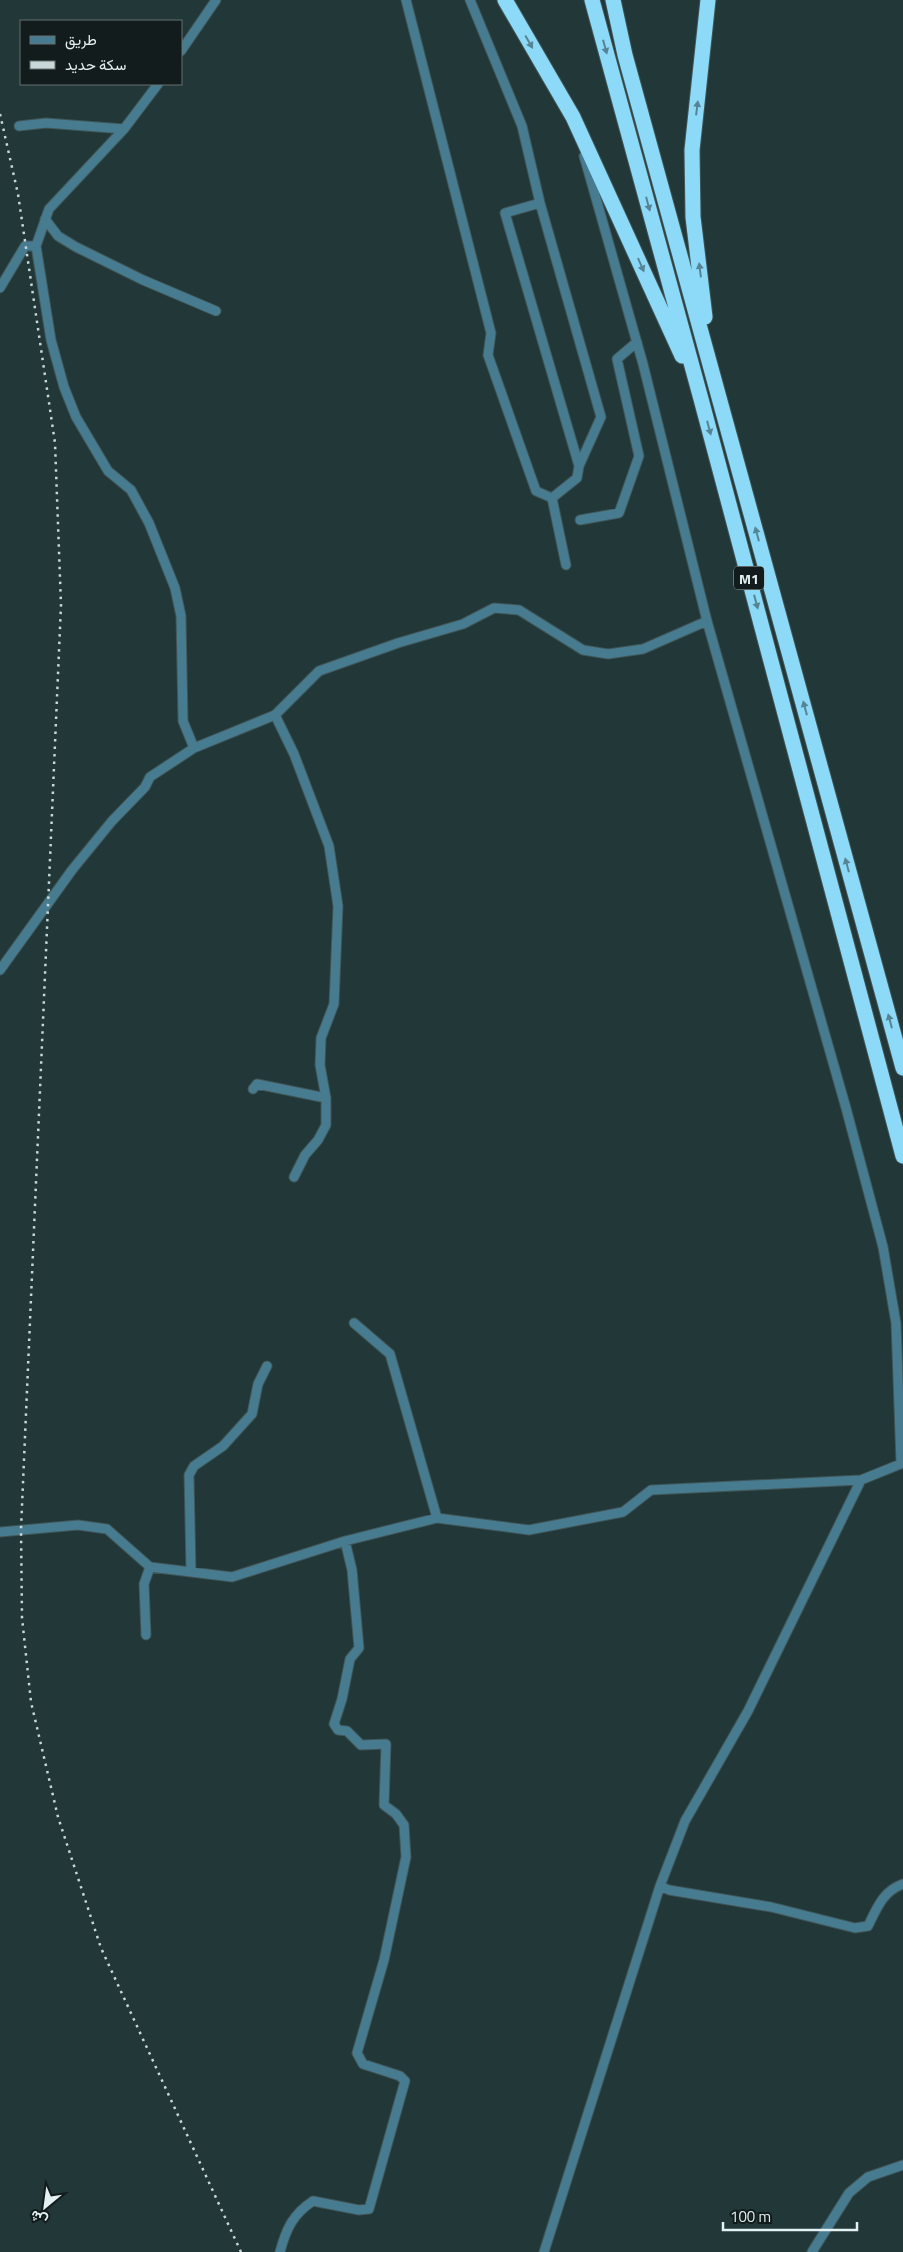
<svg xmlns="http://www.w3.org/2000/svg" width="903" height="2252" font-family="'Titillium Web',Vazirmatn,sans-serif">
  <rect width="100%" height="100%" fill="#213738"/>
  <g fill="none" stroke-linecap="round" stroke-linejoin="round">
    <defs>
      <path id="minor" d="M406,0L491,333L488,355L536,491L552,498
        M470,0L522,126L540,203L601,417L579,466L577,478L552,498L566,565
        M181,51L216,0
        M19,126L46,123L124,129
        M584,156L643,364L707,621L846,1108L883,1247L896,1323L901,1463
        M540,203L505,213L579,466
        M45,219L58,236L76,247L143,280L216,311
        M36,246L51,340L64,387L76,417L108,471L131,490L149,523L175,588L181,616L183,721L194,748
        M0,288L25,246H36L49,209L124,129L158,84
        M580,520L619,513L639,456L617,359L637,342
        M275,715L294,754L329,846L338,906L334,1004L321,1038L320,1065L326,1098V1125L318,1140L305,1155L294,1177
        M0,970L72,870L112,821L145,787L150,777L194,748L275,715L319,671L398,643L463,624L494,608L519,610L583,650L608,654L643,649L707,621
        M253,1089L257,1084L326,1098
        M354,1323L390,1354L437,1518
        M0,1532L78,1525L107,1529L150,1567L232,1577L345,1541L437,1518L529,1530L623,1512L651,1490L861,1480L903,1463
        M191,1572L189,1475L194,1466L223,1446L252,1414L258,1384L267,1366
        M146,1635L144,1584L150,1567
        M660,1886L669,1890L771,1907L855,1928L868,1926C877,1908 883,1891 903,1884
        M280,2252C286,2229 293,2214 313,2201L359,2210L369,2209L405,2081L400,2076L363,2064L357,2053L384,1960L406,1857L404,1825L396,1814L384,1805L386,1744L361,1745L347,1731L338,1730L334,1724L342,1699L350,1659L359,1648L352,1570L345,1541
        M544,2252L660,1886L685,1821L748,1711L861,1480
        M812,2252L849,2193L868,2177L903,2165"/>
      <path id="motorway" d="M505,0L573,117L682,356
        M592,0L701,399L903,1156
        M613,0L625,55L903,1068
        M705,317L693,217L692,150L708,0"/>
    </defs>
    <use href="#minor" stroke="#405556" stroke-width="11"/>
    <use href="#motorway" stroke="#405556" stroke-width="17"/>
    <use href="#minor" stroke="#477b90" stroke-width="9"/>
    <use href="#motorway" stroke="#8dd9f8" stroke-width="15"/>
    <path stroke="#c9d7d8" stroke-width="2.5" stroke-dasharray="2.5 5" stroke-linecap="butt" d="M0,114L18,194L55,443L61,605L21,1529L22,1618L31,1702L58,1817L101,1948L241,2252"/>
  </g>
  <defs><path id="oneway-solid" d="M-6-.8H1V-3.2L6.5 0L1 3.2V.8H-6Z" transform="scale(1.25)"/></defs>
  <g fill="#568495">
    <use href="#oneway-solid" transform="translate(529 42) rotate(60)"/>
    <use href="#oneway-solid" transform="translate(605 47) rotate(75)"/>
    <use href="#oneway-solid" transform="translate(697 108) rotate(-83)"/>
    <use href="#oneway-solid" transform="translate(648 204) rotate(75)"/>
    <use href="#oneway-solid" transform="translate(641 265) rotate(66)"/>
    <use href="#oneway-solid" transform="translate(700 270) rotate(-97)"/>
    <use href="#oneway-solid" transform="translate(709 428) rotate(75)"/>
    <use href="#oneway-solid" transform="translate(757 534) rotate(-105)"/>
    <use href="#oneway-solid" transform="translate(756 602) rotate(75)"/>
    <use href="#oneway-solid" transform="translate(805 708) rotate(-105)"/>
    <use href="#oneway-solid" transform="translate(847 865) rotate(-105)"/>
    <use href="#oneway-solid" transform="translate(890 1021) rotate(-105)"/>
  </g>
  <g text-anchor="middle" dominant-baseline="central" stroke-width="4" stroke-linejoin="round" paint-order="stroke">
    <rect fill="#131c1d" stroke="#a5b1b2" stroke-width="1" x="734" y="566.5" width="30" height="23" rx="4"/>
    <g font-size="14" font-weight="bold" fill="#e4f1f2">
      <text x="749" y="578">M1</text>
    </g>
  </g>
  <rect x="20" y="20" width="162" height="65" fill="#131c1d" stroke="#677172"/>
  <rect x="30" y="36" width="25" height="8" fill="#477b90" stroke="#677172"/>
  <text x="65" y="45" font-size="15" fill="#e4f1f2">طريق</text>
  <rect x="30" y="61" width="25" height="8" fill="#c9d7d8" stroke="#677172"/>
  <text x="65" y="70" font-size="15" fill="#e4f1f2">سكة حديد</text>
  <g transform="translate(45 2207) rotate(209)" stroke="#131c1d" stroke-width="4" paint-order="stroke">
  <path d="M0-4L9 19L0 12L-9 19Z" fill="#e4f1f2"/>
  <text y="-8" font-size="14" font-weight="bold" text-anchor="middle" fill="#e4f1f2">ش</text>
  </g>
  <path d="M723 2222v8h134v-8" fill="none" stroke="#e4f1f2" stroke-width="2.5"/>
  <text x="730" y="2222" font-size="15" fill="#e4f1f2" stroke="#131c1d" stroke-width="4" paint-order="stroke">100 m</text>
</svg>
